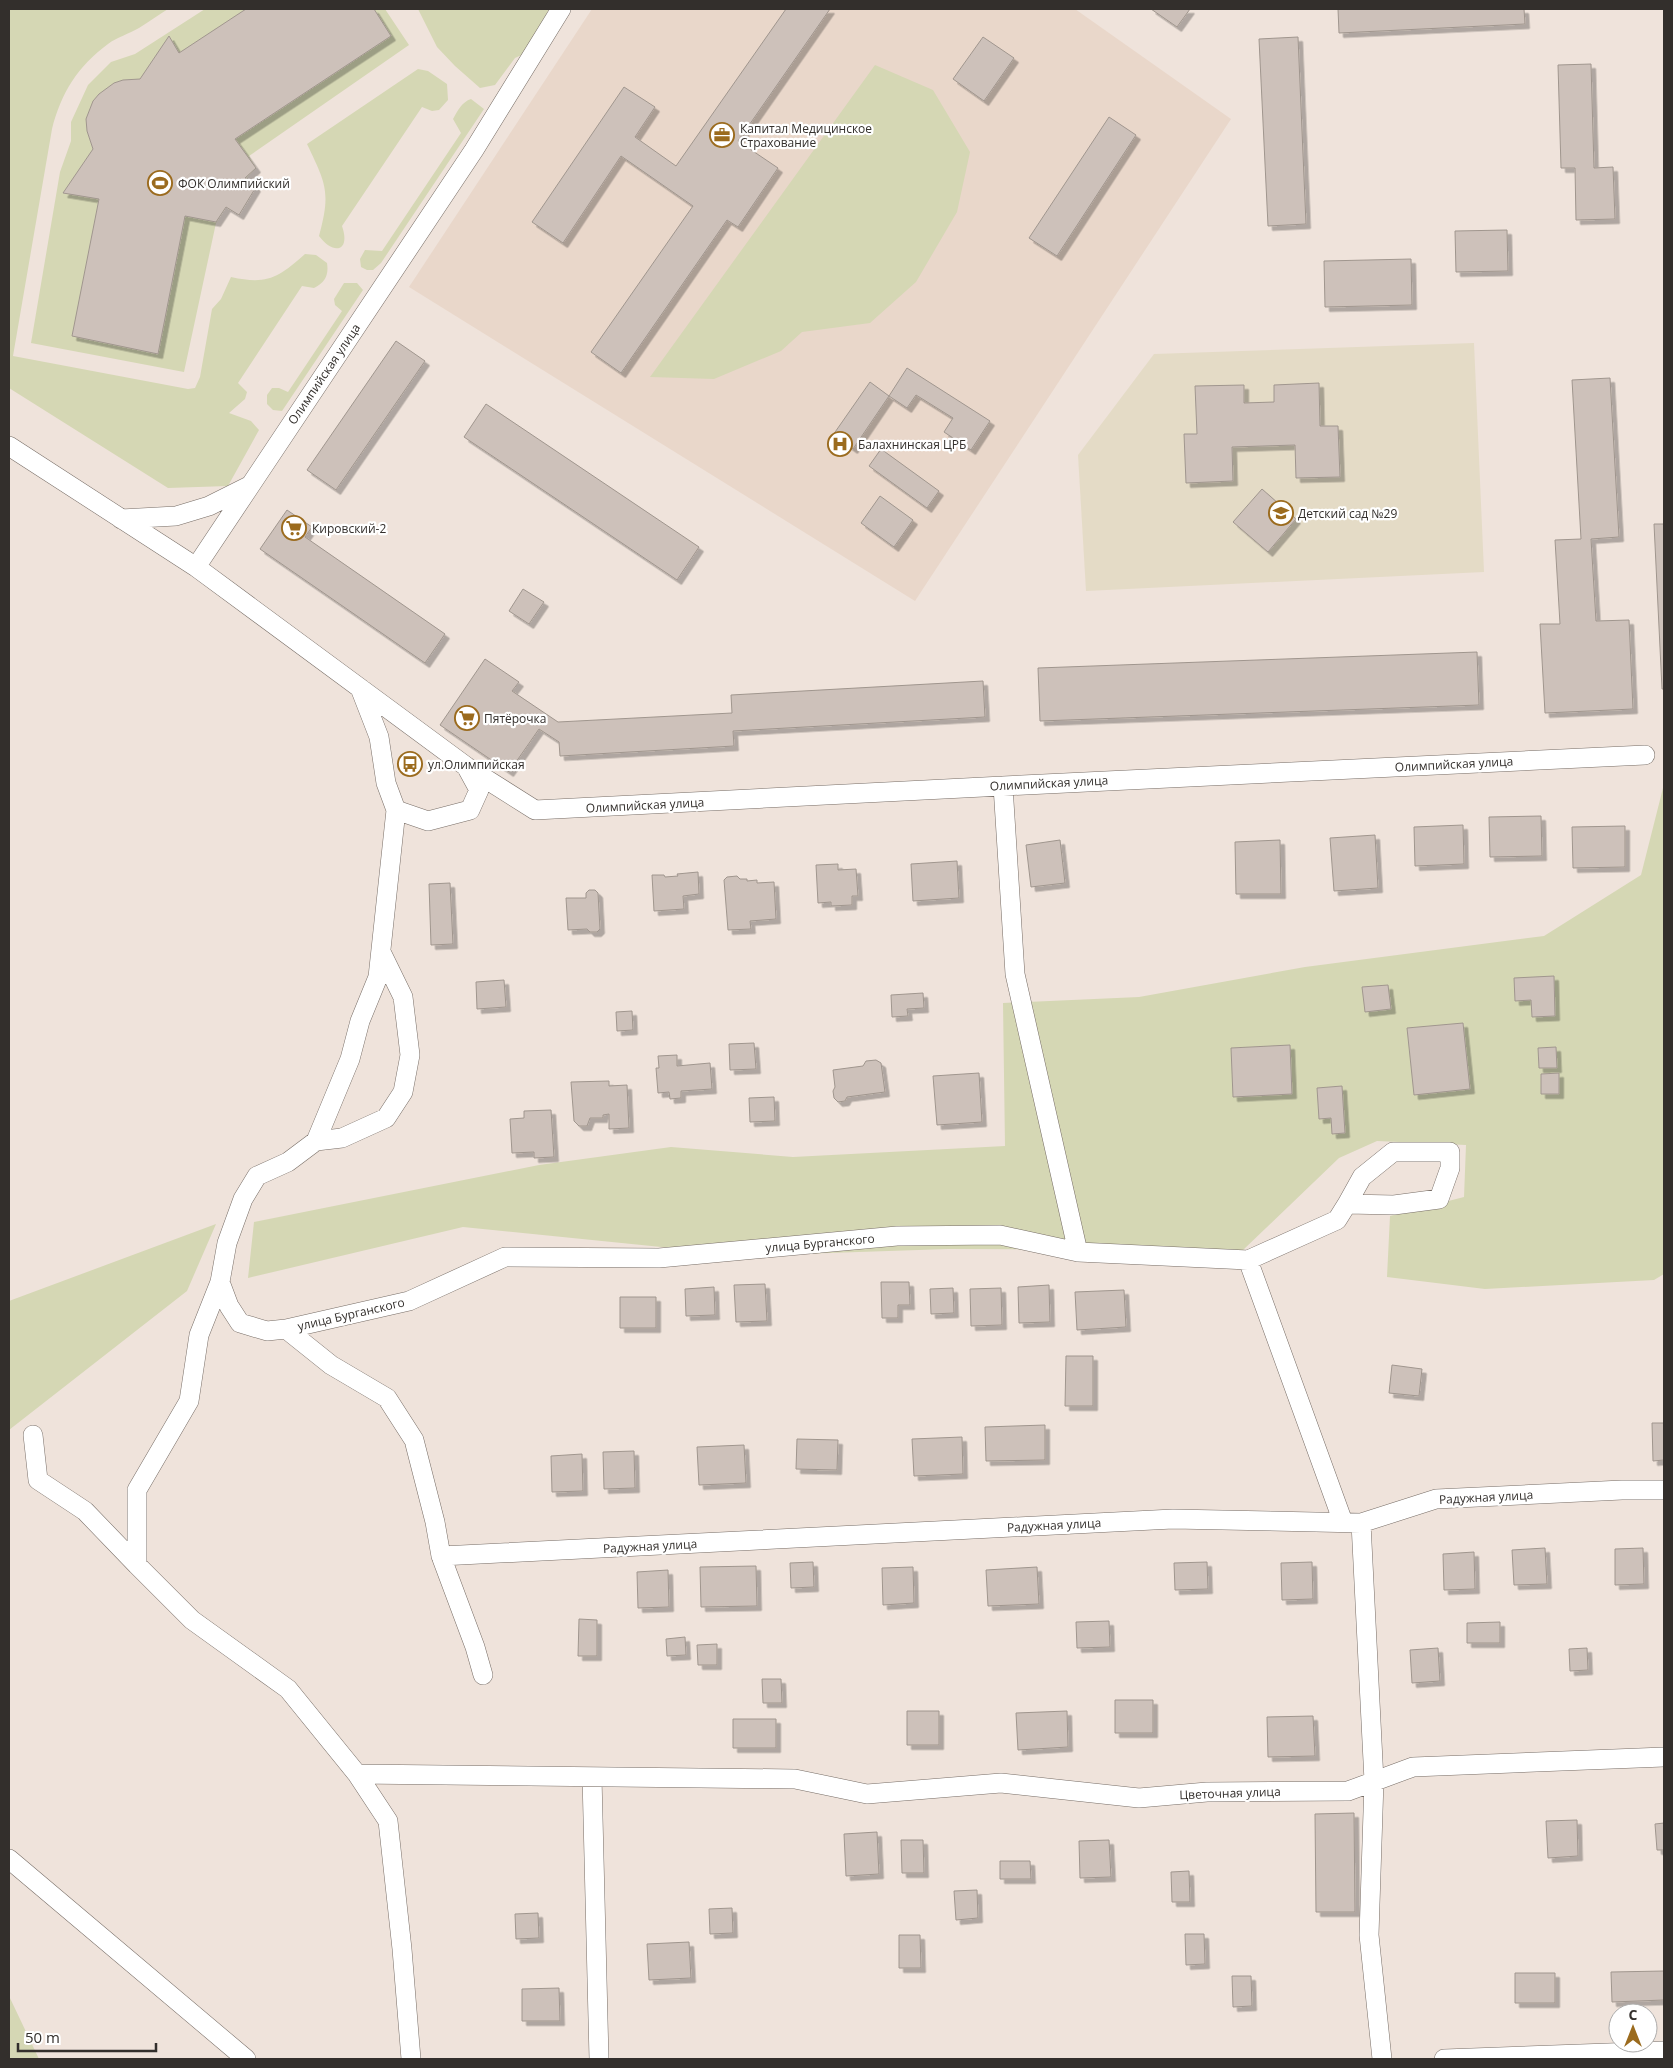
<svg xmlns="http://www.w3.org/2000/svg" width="1673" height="2068" font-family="'Open Sans',sans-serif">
  <defs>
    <filter id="shadow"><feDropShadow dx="4.5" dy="4.5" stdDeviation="0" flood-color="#0004"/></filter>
  </defs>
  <rect width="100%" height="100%" fill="#efe3db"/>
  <path fill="#e9d7ca" d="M592,9H1075L1231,119L915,601L409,287Z"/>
  <path fill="#e4dbc6" d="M1474,343L1484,572L1086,591L1078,455L1154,354Z"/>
  <path fill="#d5d7b4" d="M9,9H168C158,15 149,22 139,28C129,34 117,37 108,44C78,66 61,93 52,129L13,356L188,389L195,388L200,377L212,309L221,299L231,277C267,285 278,278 305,254L316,255L327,263C329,275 325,283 314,288L302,286L238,383L247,392L245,399L229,413L251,421L259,430L228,486L168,488L9,388Z
    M205,9H385L409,45L249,156L256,168L246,178L256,187L239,215L226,207L216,223L184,372L31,343L60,172L71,141V122L88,85L111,62L135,54Z
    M418,9H549L526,53L515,58L495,85L480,88L455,66L437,47Z
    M875,65L933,90L970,152L957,212L916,282L870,323L802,332L781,351L714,379L650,377Z
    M418,69L428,71L447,84L448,100L439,110L432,111L422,107L342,226C351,252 333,255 319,236C331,192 326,184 307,144Z
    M471,99L484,109L381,263L373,270H367L361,267L360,259L365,250L382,251L461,133L453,119C458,110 462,102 471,99Z
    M344,283H357L363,290L282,411L273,410L267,404V395L272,388H279L288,392L342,311L335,305L334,299Z
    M1664,784V1274L1654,1280L1485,1289L1387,1277L1390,1216L1464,1197L1466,1145L1377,1141L1339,1158L1243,1250L948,1249L799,1254L681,1249L463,1227L248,1278L254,1222L539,1165L671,1147L793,1157L1005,1146L1003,1003L1139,997L1305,967L1544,936L1641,875Z
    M216,1224L187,1291L9,1430V1301Z
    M9,1996L39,2059H9Z"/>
  <path fill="#cdc1ba" stroke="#a0968e" filter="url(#shadow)" d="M246,9H374L391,36L235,139L256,168L245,178L256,187L239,215L226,207L216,222L185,216L158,354L72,336L99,199L63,193L93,149L87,131L86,119L93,101L99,94L114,83L123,80L140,79L169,36L179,53Z
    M786,9H830L738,141L778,168L738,227L727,220L621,373L591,352L693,206L621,156L563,243L532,222L624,87L655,107L635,137L676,166Z
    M1151,9H1190L1177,27Z
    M1338,9H1524L1525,24L1339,33Z
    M983,37L1014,58L984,101L953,79Z
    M1298,37L1306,224L1268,226L1259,39Z
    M1591,64L1594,168L1613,167L1615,219L1576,220L1575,168H1561L1558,65Z
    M1109,117L1136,135L1057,256L1029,238Z
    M1507,230L1508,271L1456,272L1455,231Z
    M1411,259L1412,305L1325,307L1324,261Z
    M396,341L425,361L336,490L307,470Z
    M907,368L990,421L971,450L944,432L953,418L916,395L907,408L889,396Z
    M1610,378L1619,537L1591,539L1596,621L1629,620L1633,709L1545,713L1540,624H1560L1555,540L1581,539L1572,380Z
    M870,382L889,396L853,449L833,435Z
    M1319,383L1320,426H1338L1340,477L1296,478L1295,445L1232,447L1233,481L1186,483L1184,434H1197L1195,386L1244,385V403L1274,402V385Z
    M486,404L699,547L677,580L464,437Z
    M881,449L939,491L927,508L869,466Z
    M1262,489L1296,519L1268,552L1233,522Z
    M880,496L913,520L894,547L861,523Z
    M287,510L312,527L305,537L445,634L425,663L260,549Z
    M1654,524H1664V689H1662Z
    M523,589L544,602L529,624L509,611Z
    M1477,652L1479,705L1040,721L1038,668Z
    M485,659L519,682L512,691L558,722L732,713L731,695L983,681L985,717L733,731L734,746L560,756L559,742L539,729L509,772L440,725Z
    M1541,816L1542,856L1490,857L1489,817Z
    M1463,825L1464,864L1415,866L1414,827Z
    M1625,826V867L1573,868L1572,827Z
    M1375,835L1378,888L1334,891L1330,838Z
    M1060,840L1065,883L1031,887L1026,845Z
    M1280,840L1281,894H1236L1235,842Z
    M957,861L959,898L913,901L911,864Z
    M838,864V870L856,869L858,896H852V905L831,906V902L818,903L816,865Z
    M698,872L699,894L683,896L684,909L654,911L652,875H664L665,877L678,876L677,874Z
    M737,876L740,879H747V881L757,880V883L774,882L776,919L750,921L751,929L728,930L724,880L727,877Z
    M450,883L453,944L431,945L429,884Z
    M589,890H595L598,893L600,929L597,932H590L587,929L568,930L566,898H586V893Z
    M1554,976L1555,1016L1532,1017L1531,1000L1515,1001L1514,978Z
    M504,980L506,1007L477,1009L476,982Z
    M1388,985L1391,1009L1365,1012L1362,987Z
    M923,993L924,1008L907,1009L908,1016L892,1017L891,995Z
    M632,1011L633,1030L617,1031L616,1012Z
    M1463,1023L1470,1089L1414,1095L1407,1028Z
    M754,1043L756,1069L730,1070L729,1044Z
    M1290,1045L1292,1094L1233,1097L1231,1048Z
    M1556,1047L1557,1068H1539L1538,1048Z
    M677,1055V1066L710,1063L712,1089L681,1091V1098L670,1099L669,1092L658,1093L656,1068H659L658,1056Z
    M876,1060L881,1063L885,1092L847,1097L845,1101L838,1102L834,1098L833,1091L835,1087L833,1070L863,1066L866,1061Z
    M979,1073L982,1122L937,1125L933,1076Z
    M1559,1073V1094H1541V1074Z
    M609,1081V1086L627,1085L629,1128L609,1129V1114L603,1115V1118H590L587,1126H579L574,1121L571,1082Z
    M1342,1086L1345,1133L1332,1134L1331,1118L1319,1119L1317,1088Z
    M774,1097L775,1121L750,1122L749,1098Z
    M551,1110L554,1157L534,1158V1152L512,1153L510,1119L524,1118V1111Z
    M881,1282H909L910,1305H898V1318H882Z
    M765,1284L767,1321L736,1322L734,1285Z
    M1049,1285L1050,1322L1019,1323L1018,1287Z
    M714,1287L715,1315L686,1316L685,1289Z
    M953,1288L954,1313L931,1314L930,1289Z
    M1001,1288L1002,1325L971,1326L970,1289Z
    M1124,1290L1126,1327L1077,1330L1075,1292Z
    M620,1297H656V1328H620Z
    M1066,1356H1093V1406H1065Z
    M1392,1365L1422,1369L1419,1396L1389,1393Z
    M1652,1423H1664V1460L1653,1461Z
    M1045,1425V1460L986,1461L985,1427Z
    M962,1437L963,1474L914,1476L912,1439Z
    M797,1439L838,1440L837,1470L796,1469Z
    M744,1445L746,1483L699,1485L697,1447Z
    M634,1451L635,1488L604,1489L603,1452Z
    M582,1454L583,1491L552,1492L551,1456Z
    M1545,1548L1547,1584L1514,1585L1512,1550Z
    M1643,1548L1644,1584L1615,1585V1549Z
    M1474,1552L1475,1589L1444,1590L1443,1554Z
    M813,1562L814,1587L791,1588L790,1563Z
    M1207,1562L1208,1589L1175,1590L1174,1563Z
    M1312,1562L1313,1599L1282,1600L1281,1563Z
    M756,1566L757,1606L701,1607L700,1567Z
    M913,1567L914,1603L883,1605L882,1568Z
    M1037,1567L1039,1604L988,1606L986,1570Z
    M668,1570L669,1607L638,1608L637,1572Z
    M579,1619L597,1620V1656H578Z
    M1109,1621L1110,1647L1077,1648L1076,1622Z
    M1500,1622V1643H1467V1623Z
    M685,1637L686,1655L667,1656L666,1639Z
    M717,1644V1665H698L697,1645Z
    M1438,1648L1440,1681L1412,1683L1410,1650Z
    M1587,1648L1588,1670L1570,1671L1569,1649Z
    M762,1679H781L782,1703H763Z
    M1115,1700H1153V1733H1115Z
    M907,1711H939V1745H907Z
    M1067,1711L1068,1747L1018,1750L1016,1713Z
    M1313,1716L1315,1756L1268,1757L1267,1717Z
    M733,1719H776V1748H733Z
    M1354,1813L1355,1912H1316L1315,1814Z
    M1577,1820L1578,1856L1548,1858L1546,1821Z
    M1664,1823V1850H1657L1655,1824Z
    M877,1832L879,1874L846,1876L844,1834Z
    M901,1840H923L924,1873H902Z
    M1109,1840L1111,1877L1080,1878L1079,1841Z
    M1000,1861H1030L1031,1879H1000Z
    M1189,1871L1190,1902H1172L1171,1872Z
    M977,1890L978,1918L956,1920L954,1891Z
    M732,1908L733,1933L710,1934L709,1909Z
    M538,1913L539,1938L516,1939L515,1914Z
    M1185,1934H1204L1205,1964L1186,1965Z
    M899,1935H920L921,1968H899Z
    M689,1942L691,1978L649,1980L647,1944Z
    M1664,1971V2000L1612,2002L1611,1972Z
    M1515,1973H1555V2003H1515Z
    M1232,1976H1251L1252,2006L1233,2007Z
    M559,1988L560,2021H522V1989Z"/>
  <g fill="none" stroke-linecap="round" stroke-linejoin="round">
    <defs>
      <path id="minor" d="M561,9L474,150L196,567L467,767L535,810L1003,786L1645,755
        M9,446L196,567
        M121,519L176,516L209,506L249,486
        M360,688L379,737L386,783L396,810L428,821L470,810L479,790L467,768
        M1003,786L1015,974L1078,1252
        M396,810L378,977L360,1021L350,1059L316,1141L288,1162L257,1176L243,1199L227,1243L220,1282L229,1306L240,1323L267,1331L286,1329L331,1365L387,1398L414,1440L435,1522L441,1556L475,1647L483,1675
        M316,1141L342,1138L386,1118L403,1092L410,1055L403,997L381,952
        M1248,1260L1343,1522
        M220,1282L199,1335L189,1401L137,1490V1565L192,1620L288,1689L357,1774L388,1821L402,1949L411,2059
        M286,1329L409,1301L505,1257L659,1258L897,1236L1000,1235L1078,1252L1248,1260L1337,1220L1347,1204L1394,1205L1439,1199L1450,1168V1152H1393L1362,1177L1347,1204
        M33,1435L38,1480L85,1511L137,1565
        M1361,1523L1374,1781L1369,1935L1382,2059
        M441,1556L1173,1519L1361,1523L1436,1499L1622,1490H1664
        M357,1774L795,1779L867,1794L1001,1783L1139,1798L1207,1792L1348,1791L1413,1767L1664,1757
        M592,1777L599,2059
        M9,1859L246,2059
        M1444,2059L1664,2051"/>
    </defs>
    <use href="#minor" stroke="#776d66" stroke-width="20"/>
    <use href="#minor" stroke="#fff" stroke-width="19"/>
  </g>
  <defs>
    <symbol id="office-ring" viewBox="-11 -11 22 22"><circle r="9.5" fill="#fff" stroke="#9b6b1e" stroke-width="1.5"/><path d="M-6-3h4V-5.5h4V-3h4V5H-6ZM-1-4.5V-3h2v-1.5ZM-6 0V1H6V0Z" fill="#9b6b1e"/></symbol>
    <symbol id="stadium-ring" viewBox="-11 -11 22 22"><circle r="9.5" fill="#fff" stroke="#9b6b1e" stroke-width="1.5"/><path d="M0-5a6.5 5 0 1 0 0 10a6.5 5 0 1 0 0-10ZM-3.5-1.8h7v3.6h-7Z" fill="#9b6b1e"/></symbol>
    <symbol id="hospital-ring" viewBox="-11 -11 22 22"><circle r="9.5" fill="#fff" stroke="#9b6b1e" stroke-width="1.5"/><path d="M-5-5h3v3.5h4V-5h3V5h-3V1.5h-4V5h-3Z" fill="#9b6b1e"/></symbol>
    <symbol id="school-ring" viewBox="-11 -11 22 22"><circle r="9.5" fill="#fff" stroke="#9b6b1e" stroke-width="1.5"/><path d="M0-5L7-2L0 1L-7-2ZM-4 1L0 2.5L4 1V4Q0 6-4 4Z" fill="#9b6b1e"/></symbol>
    <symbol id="supermarket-ring" viewBox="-11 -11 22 22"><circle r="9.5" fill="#fff" stroke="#9b6b1e" stroke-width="1.5"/><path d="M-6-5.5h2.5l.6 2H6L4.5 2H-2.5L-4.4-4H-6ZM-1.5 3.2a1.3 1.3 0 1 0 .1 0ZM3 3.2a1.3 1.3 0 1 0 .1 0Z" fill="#9b6b1e"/></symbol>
    <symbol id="bus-ring" viewBox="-11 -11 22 22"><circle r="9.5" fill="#fff" stroke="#9b6b1e" stroke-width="1.5"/><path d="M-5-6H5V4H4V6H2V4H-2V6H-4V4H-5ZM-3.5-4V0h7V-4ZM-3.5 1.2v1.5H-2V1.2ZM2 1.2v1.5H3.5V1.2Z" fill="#9b6b1e"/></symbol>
  </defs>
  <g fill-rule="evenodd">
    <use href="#office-ring" x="708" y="121" width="28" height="28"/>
    <use href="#stadium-ring" x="146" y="169" width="28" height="28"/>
    <use href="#hospital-ring" x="826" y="430" width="28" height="28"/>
    <use href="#school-ring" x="1267" y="499" width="28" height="28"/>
    <use href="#supermarket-ring" x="280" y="514" width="28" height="28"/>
    <use href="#supermarket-ring" x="453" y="704" width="28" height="28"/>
    <use href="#bus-ring" x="396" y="750" width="28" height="28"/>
  </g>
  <g text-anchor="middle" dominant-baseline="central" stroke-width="4.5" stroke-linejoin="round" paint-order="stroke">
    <g font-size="12" fill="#332f2c" stroke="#fff" text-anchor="start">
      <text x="740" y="128">Капитал Медицинское<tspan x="740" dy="14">Страхование</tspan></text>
      <text x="178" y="183">ФОК Олимпийский</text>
      <text x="858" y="444">Балахнинская ЦРБ</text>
      <text x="1298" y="513">Детский сад №29</text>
      <text x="312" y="528">Кировский-2</text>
      <text x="484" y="718">Пятёрочка</text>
      <text x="428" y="764">ул.Олимпийская</text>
    </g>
    <g font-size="12" fill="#332f2c" stroke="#fff">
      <text transform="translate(324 374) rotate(-56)">Олимпийская улица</text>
      <text transform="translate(1454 764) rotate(-3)">Олимпийская улица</text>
      <text transform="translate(1049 783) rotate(-3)">Олимпийская улица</text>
      <text transform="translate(645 805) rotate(-3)">Олимпийская улица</text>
      <text transform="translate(820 1243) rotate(-5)">улица Бурганского</text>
      <text transform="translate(351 1314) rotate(-13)">улица Бурганского</text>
      <text transform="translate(1486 1497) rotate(-3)">Радужная улица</text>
      <text transform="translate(1054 1525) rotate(-3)">Радужная улица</text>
      <text transform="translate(650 1546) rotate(-3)">Радужная улица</text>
      <text transform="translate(1230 1793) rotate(-2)">Цветочная улица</text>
    </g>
  </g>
  <rect width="1673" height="2068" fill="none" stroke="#332f2c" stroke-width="20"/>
  <g transform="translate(1633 2028)"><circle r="24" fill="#ffffff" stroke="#adacab"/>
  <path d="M0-4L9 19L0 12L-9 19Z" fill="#9b6b1e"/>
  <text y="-8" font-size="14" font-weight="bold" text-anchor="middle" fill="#332f2c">С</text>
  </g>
  <path d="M18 2043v8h138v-8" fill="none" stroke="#332f2c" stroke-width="2.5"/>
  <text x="25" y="2043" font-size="15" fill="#332f2c" stroke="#ffffff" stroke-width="4" paint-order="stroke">50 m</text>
</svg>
